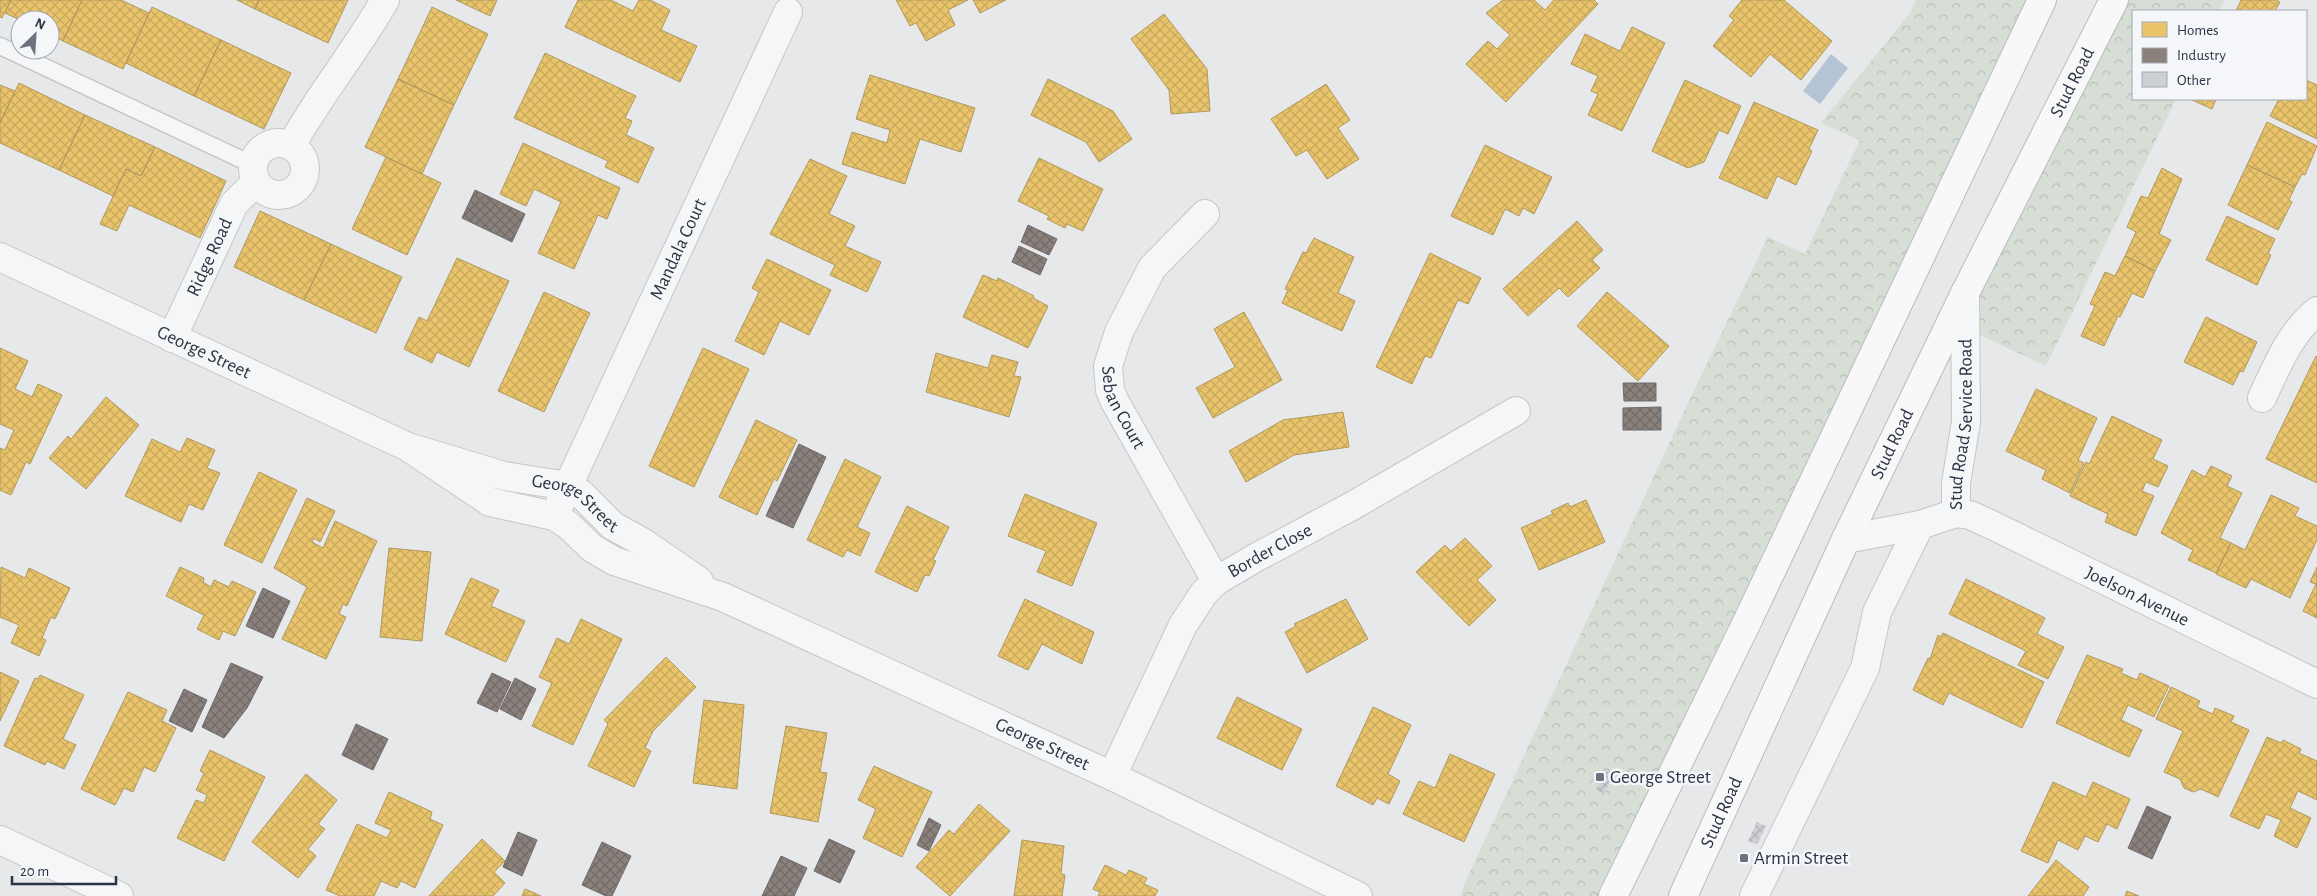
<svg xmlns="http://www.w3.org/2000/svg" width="2317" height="896" font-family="'Alegreya Sans',sans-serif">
  <defs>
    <pattern id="forest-crowns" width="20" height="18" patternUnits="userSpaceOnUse" patternTransform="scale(1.25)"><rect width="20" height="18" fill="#d6ded6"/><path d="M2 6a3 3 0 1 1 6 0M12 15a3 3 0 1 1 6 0" fill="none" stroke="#b8bfb9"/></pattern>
    <pattern id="homes-cross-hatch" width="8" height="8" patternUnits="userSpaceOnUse" patternTransform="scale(1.25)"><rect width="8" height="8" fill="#e9c46a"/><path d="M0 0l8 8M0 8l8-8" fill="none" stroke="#c8a95d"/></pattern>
    <pattern id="industry-cross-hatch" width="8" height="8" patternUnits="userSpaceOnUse" patternTransform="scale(1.25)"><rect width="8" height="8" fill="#8a817c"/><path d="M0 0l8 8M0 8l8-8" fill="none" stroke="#716a67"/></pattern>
    <pattern id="building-cross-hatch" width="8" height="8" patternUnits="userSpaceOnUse" patternTransform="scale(1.25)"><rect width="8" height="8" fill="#ced0d3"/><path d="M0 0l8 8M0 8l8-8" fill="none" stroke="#b1b3b6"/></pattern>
  </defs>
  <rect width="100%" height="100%" fill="#e6e8ea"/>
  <path fill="url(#forest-crowns)" d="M1916,0H2040L1613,896H1461L1464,885L1687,405L1768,237L1805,254L1860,140L1821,123L1910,13Z
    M2113,0H2224L2219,11H2133V99H2176L2046,366L1965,328V293Z"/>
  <path fill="#b4c4d5" d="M1831,54L1848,68L1820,104L1803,91Z"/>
  <path fill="url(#homes-cross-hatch)" stroke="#b0995f" d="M0,0H11L2,18L0,17Z
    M11,0H82L63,41L50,34V20H20L5,13Z
    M82,0H121L149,13L123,69L63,41Z
    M237,0H259L255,9Z
    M259,0H348L328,43L255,9Z
    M456,0H497L490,16Z
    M578,0H611L633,11L639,0H650L670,10L661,30L697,46L680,82L565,27Z
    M896,0H968L948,10L955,25L926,41L916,23L910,26Z
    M973,0H1006L980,13Z
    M1503,0H1534L1545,10L1554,0H1594L1598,4L1506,102L1466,64L1488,41L1497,49L1510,35L1486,13Z
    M1742,0H1784L1832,41L1801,80L1770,54L1751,77L1713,46L1734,20L1729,16Z
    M2241,0H2276L2280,2L2275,11H2236Z
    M152,7L221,40L194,96L126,63Z
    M432,7L488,34L454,105L398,79Z
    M1164,14L1207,69L1210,111L1171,114L1169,90L1131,39Z
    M1632,27L1665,43L1622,131L1588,115L1598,94L1591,91L1598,76L1571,64L1585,34L1620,51Z
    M221,40L291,73L264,129L194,96Z
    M545,53L636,96L625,118L632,121L626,135L654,148L638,183L605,167L608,161L514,118Z
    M870,75L975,108L961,152L920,139L905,184L842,164L852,132L887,143L890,130L856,119Z
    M398,79L454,105L422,174L365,147Z
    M1048,79L1113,111L1132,139L1099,162L1086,142L1031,115Z
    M1685,80L1741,106L1728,134L1719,130L1704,162L1688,168L1652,151Z
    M2306,80L2317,85V139L2270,116L2279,99H2306Z
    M19,83L85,115L59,170L0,143V123Z
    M1326,84L1350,120L1338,128L1359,159L1327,179L1307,150L1296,156L1271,119Z
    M0,85L15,91L0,123Z
    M2190,99H2216L2212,109Z
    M1754,102L1818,130L1809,149L1812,151L1796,185L1777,176L1767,199L1719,178Z
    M85,115L155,147L141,176L126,169L113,196L59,170Z
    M2267,122L2317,146L2305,175L2302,174L2295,187L2247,165Z
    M523,143L620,188L607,219L598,215L574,269L538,253L561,202L534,189L526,206L500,194Z
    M1485,145L1552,177L1534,214L1523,208L1519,216L1505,209L1493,235L1451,216Z
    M155,147L226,181L200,238L129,205L117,231L100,224L126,169L141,176Z
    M386,157L441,183L407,255L352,229Z
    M1039,158L1103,189L1083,231L1067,224L1065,228L1047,219L1049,216L1018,201Z
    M810,159L847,176L829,214L855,226L845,246L881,262L867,292L830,275L835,265L770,234Z
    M2247,165L2295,187L2289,200L2292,202L2278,230L2228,205Z
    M2162,168L2182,179L2159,234L2171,240L2155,271L2125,256L2136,232L2127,227L2141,196L2148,198Z
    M260,211L331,244L304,300L234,267Z
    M2227,216L2275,239L2268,254L2271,255L2257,285L2206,260Z
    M1577,221L1603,250L1592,260L1600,268L1568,297L1559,288L1528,316L1503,289Z
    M1314,238L1354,257L1338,293L1355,301L1342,331L1282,303L1288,290L1285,289L1303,252L1306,253Z
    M331,244L402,277L376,333L304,300Z
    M1430,253L1481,278L1468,304L1458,300L1431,358L1425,356L1412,384L1376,367Z
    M2125,256L2155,271L2143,298L2132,293L2120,317L2118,316L2104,346L2081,336L2095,306L2090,304L2105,272L2115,276Z
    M457,258L509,281L469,367L437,352L432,363L404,349L419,317L427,321Z
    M767,259L831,290L809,335L780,321L764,355L735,341L759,292L752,288Z
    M983,275L997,281L998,278L1034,296L1033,298L1048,306L1028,348L963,317Z
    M544,292L590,313L544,412L498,391Z
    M1607,292L1669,346L1638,381L1577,326Z
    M1244,312L1282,380L1213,418L1196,388L1235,367L1214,329Z
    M2206,317L2257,342L2243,372L2240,371L2233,385L2184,362Z
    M0,348L28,361L15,389L32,397L38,384L62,395L30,464L26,462L11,495L0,490V448L5,450L14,430L0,424Z
    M703,348L749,369L694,487L649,466Z
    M936,353L988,368L992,355L1018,362L1014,376L1021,377L1009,417L926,392Z
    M2316,356L2317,357V483L2266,459Z
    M2036,389L2097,418L2078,460L2084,463L2070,493L2042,479L2046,470L2006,451Z
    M106,397L139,425L86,489L49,458L68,436L71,439Z
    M1343,412L1349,447L1294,455L1246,482L1229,451L1283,420Z
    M2112,416L2162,440L2153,459L2168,466L2158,487L2146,482L2142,491L2154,496L2136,536L2105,522L2108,514L2070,496L2086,462L2089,464Z
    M756,420L797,440L777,481L774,479L757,515L719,497Z
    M187,438L215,450L207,468L220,473L203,510L189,504L181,522L125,496L152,439L180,452Z
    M845,459L881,477L857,527L870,533L860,556L847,550L843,557L807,540Z
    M2211,466L2232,476L2227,486L2242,493L2220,538L2231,543L2216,573L2188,560L2193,550L2161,533L2192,470L2205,477Z
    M259,472L297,490L262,563L224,545Z
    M1025,494L1097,523L1072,586L1037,572L1046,551L1008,536Z
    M2271,495L2299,508L2295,516L2317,526V540L2290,598L2251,579L2246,588L2216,574L2231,543L2245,550Z
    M307,498L335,511L320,542L314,538L312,542L323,548L335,521L377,541L347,606L343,604L339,614L346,617L326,659L282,639L307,587L274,568Z
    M1586,500L1605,542L1539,570L1521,528L1553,514L1551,511L1568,503L1570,507Z
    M907,506L949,527L933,560L936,561L929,576L925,575L917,592L875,572Z
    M1465,538L1492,566L1477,580L1496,600L1469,626L1416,572L1445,545L1451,551Z
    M389,548L431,552L422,641L380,637Z
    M1,567L25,578L29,568L70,588L55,619L51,617L42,638L46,640L39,656L11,643L19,625L0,617Z
    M180,567L204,578L203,582L211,587L214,580L229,587L232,581L256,592L235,636L223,631L219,640L197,629L204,615L166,596Z
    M2317,567V618L2303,611L2316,584L2310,582Z
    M471,578L499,590L491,606L525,621L506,662L445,634Z
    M1966,579L2045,618L2037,634L2064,647L2048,679L2018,665L2026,651L1949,614Z
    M1025,599L1094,632L1082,664L1042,644L1028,670L998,656Z
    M1346,599L1368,639L1307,673L1285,632L1296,626L1294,624Z
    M581,619L622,639L573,745L532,726L552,683L539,677L557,638L569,644Z
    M1943,633L2044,682L2022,728L1949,693L1943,705L1913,690L1928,658L1930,659L1938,635L1941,637Z
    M2087,655L2123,669L2121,673L2137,680L2140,673L2169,686L2154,717L2128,705L2121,720L2142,730L2129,757L2056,723Z
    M666,657L696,687L653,731L645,748L651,751L634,787L588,766L608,724L604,720Z
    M0,672L19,681L0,721Z
    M40,675L84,695L63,739L76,745L64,769L47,761L45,765L4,746L35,678L38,679Z
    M2171,687L2200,701L2197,707L2213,714L2215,708L2234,716L2231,722L2249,730L2218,797L2201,789L2193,792L2184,788L2180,779L2164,772L2183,731L2156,719Z
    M128,692L167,710L162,721L176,728L155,772L144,767L133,792L124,788L115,805L81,789Z
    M1237,697L1302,729L1282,770L1217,738Z
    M704,700L744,705L737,789L693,783Z
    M1373,707L1411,725L1388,774L1400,781L1389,804L1377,798L1373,805L1336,786Z
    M786,726L827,733L820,772L827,773L818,822L770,813Z
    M2267,737L2281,743L2283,740L2301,749L2299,753L2317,761V800L2298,791L2290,808L2311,818L2297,848L2274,836L2281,820L2266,814L2259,829L2230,816Z
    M210,750L265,777L224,861L177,838L196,800L204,803L207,795L196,790L204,773L200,771Z
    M1450,754L1495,774L1464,842L1403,814L1419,781L1435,788Z
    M874,766L932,792L902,857L863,838L876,809L858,800Z
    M306,774L337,800L318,824L325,829L308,849L316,856L298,878L252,842Z
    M2053,782L2086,797L2093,782L2130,799L2117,829L2107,824L2098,842L2085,836L2078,850L2058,840L2048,863L2021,851Z
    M389,792L432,812L430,819L443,825L415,888L401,881L397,888L381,881L374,896H340L326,890L357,824L387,838L391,830L375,823Z
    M979,804L1010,831L950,896L916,867L949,830L954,834Z
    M482,839L505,861L494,872L505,883L493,896H429Z
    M1022,840L1064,846L1061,874L1065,875L1062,896H1014Z
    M2056,860L2089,887L2083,896H2028Z
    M1105,865L1126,875L1129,870L1147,878L1144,884L1158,890L1155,896H1098L1100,892L1093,889Z
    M525,889L541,896H522Z
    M2127,891L2139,896H2125Z"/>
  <path fill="url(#industry-cross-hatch)" stroke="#6e6a6c" d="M475,190L525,214L512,242L462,218Z
    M1028,225L1057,239L1049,255L1021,242Z
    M1019,246L1047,259L1040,275L1012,262Z
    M1623,383H1656V401H1624Z
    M1661,407V430H1623V408Z
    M799,444L826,457L793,528L766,516Z
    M263,588L290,601L273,638L246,626Z
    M231,663L263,677L247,708L224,738L202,727Z
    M492,673L511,682L497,712L477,703Z
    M515,678L536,689L521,720L500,709Z
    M184,689L207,700L192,732L169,721Z
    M356,724L388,739L373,770L342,755Z
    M2147,806L2171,817L2152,859L2128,848Z
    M929,818L941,825L929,851L917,845Z
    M518,832L537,840L522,876L503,867Z
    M829,839L855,851L840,883L814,871Z
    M602,842L631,856L612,896H606L582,885Z
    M781,856L807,868L794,896H762Z"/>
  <path fill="url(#building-cross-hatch)" d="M1605,770L1613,774L1604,793L1596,790Z
    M1757,822L1766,826L1757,844L1748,841Z"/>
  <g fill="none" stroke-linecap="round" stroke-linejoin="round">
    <defs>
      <path id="lane" d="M0,46L253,165"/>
      <g id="street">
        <circle cx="279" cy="169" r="26"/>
        <path d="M291,146C319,95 356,51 385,0"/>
        <path id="s1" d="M1205,214L1152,268L1119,332L1108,366L1110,390L1114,400L1216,581"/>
        <path id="s2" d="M0,257L408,447L504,476L568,486L580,493L613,526L644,543L699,581"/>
        <path id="s3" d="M172,338L234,204L256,182"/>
        <path d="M2262,398C2277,366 2289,334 2317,311"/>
        <path id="s4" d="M408,447L490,502L554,516L568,525L592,548L614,561L723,597L1112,776L1358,896"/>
        <path id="s5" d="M560,503L788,12"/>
        <path id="s6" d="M1956,513L1970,515L1994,526L2317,684"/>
        <path d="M1846,539L1920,525"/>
        <path id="s7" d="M1112,776L1183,625L1204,593L1216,581L1257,557L1352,506L1516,411"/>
        <path d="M0,840L119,896"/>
        <path id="s8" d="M1754,896L1865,668L1877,612L1920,525L1956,513V483L1966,422L1965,293"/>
      </g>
      <g id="highway">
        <path d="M1613,896L1747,622L2042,0"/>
        <path id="s9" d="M1683,896L1846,539L1965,293L2114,0"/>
      </g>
    </defs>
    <use href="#lane" stroke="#c4c6c8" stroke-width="19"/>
    <use href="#street" stroke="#c4c6c8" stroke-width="30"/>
    <use href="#highway" stroke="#b8bbbf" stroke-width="30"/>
    <use href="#lane" stroke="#f5f6f7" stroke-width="16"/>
    <use href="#street" stroke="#f5f6f7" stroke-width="28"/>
    <use href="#highway" stroke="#f8f8f8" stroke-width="28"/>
  </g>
  <g fill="#6c737f" stroke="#f4f6f9" stroke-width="2">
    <rect x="1595" y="772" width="10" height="10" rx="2.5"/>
    <rect x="1739" y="853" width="10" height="10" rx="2.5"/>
  </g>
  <g text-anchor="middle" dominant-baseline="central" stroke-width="5" stroke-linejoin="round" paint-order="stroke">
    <g font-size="19" fill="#2b3445" stroke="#f4f6f9">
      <text stroke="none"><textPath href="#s9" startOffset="902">Stud Road</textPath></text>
      <text stroke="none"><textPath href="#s5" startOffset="280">Mandala Court</textPath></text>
      <text stroke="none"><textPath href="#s3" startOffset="89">Ridge Road</textPath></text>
      <text stroke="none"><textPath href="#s2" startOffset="225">George Street</textPath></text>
      <text stroke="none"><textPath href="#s1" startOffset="228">Seban Court</textPath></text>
      <text stroke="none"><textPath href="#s8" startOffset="535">Stud Road Service Road</textPath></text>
      <text stroke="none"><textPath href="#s9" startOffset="498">Stud Road</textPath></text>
      <text stroke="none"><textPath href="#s2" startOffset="629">George Street</textPath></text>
      <text stroke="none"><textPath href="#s7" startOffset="284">Border Close</textPath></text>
      <text stroke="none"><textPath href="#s6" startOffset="200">Joelson Avenue</textPath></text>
      <text stroke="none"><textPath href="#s4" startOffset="706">George Street</textPath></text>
      <text stroke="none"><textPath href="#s9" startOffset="92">Stud Road</textPath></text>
    </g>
    <g font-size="19" fill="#2b3445" stroke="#f4f6f9" text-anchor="start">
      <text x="1610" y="777">George Street</text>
      <text x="1754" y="858">Armin Street</text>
    </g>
  </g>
  <rect x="2132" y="10" width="175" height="90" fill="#f4f6f9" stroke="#a4a8b1"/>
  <rect x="2142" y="22" width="25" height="15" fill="#e9c46a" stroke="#a4a8b1"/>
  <text x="2177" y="35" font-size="15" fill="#2b3445">Homes</text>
  <rect x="2142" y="48" width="25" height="15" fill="#8a817c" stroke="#a4a8b1"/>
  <text x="2177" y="60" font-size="15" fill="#2b3445">Industry</text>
  <rect x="2142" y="72" width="25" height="15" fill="#ced0d3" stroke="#a4a8b1"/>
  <text x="2177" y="85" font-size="15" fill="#2b3445">Other</text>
  <g transform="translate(35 35) rotate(25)"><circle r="24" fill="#f4f6f9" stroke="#a4a8b1"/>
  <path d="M0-4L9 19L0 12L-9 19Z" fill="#6c737f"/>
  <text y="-8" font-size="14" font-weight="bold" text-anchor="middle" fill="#2b3445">N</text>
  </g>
  <path d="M12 876v8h104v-8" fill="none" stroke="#2b3445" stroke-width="2.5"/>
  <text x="20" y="876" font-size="15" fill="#2b3445" stroke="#f4f6f9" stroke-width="4" paint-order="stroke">20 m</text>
</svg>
